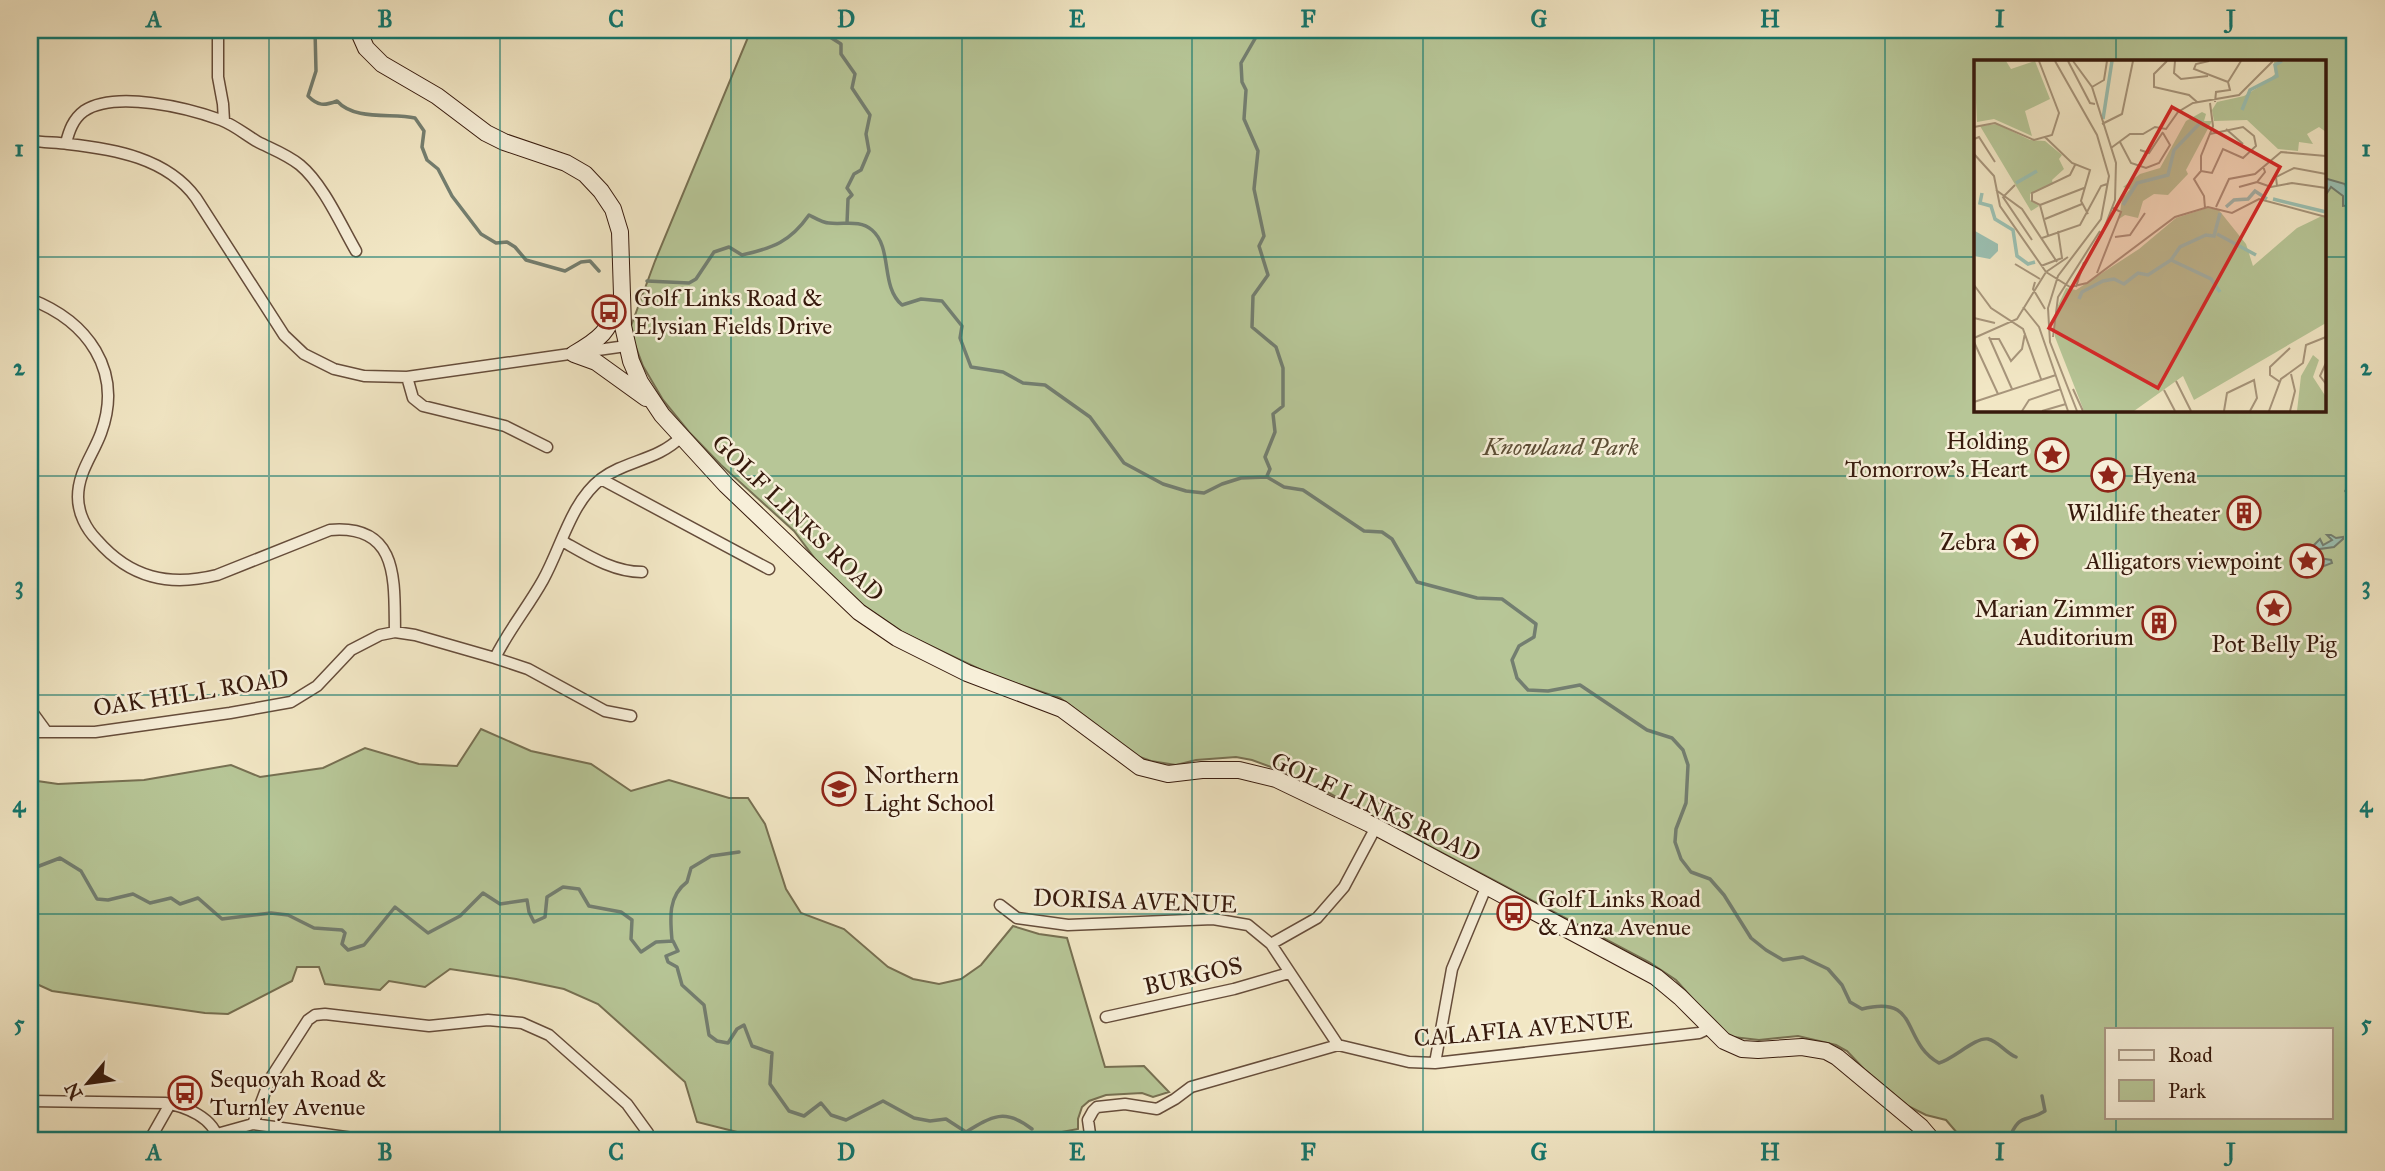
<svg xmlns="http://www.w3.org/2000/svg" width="2385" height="1171" font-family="'IM FELL Great Primer',serif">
  <rect width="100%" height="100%" fill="#f2e7c5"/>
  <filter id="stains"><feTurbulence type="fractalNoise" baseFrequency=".00286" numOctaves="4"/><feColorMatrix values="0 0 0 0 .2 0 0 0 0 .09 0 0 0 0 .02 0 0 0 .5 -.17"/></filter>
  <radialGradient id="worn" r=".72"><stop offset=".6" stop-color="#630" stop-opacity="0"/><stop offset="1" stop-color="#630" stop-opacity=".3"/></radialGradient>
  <path fill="#b7c697" stroke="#777052" stroke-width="2" fill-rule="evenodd" d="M751,30H2355V1131L2340,1141H1964L1946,1120L1926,1115L1908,1106L1864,1069L1847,1051L1836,1045L1798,1036L1759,1040L1733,1037L1720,1029L1676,980L1649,962L1323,790L1290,774L1252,760L1236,757L1196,760L1176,765L1151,761L1137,756L1060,698L994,676L897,630L862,606L822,568L794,531L721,465L689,432L663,400L643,366L634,342L631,326L655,261ZM1976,61H2324V410H1976ZM2107,1029H2331V1117H2107Z
    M481,729L531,751L591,764L631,791L669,780L729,798H748L765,824L786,889L801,913L844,929L888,967L913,979L939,984L961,979L981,965L1013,926L1039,934L1067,938L1105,1067L1144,1066L1169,1092L1153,1097L1142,1093L1106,1095L1089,1101L1082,1107L1078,1119V1129L1040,1136L1026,1141H904L896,1134H866L868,1141H750L741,1133L697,1122L685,1082L598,1004L564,989L516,979L450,969L425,987L389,981L380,990L325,984L319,967H297L292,981L228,1014L205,1013L52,991L30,981V780L58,784L144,780L231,765L260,777L323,768L365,748L419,764L457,766Z"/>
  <path fill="#9bc0b2" stroke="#737e70" stroke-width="2" d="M2324,178L2345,184L2352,205L2343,206V196L2331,187L2327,193H2324Z
    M2327,535H2331L2336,538L2343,537V539L2334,547L2320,549L2319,558L2331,560L2332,563L2319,568L2311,564L2309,557L2313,554V546L2320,539L2323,545L2332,540Z"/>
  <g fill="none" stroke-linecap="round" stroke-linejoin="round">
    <path stroke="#737e70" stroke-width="3.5" d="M315,30L316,71L308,96C318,106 324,106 337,101C355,121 391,113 415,118L424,131L422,147L427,160L438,169L452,196L481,234L496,243L507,242L515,247L526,260L565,271L581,262L590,261L599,271
      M829,30L830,37L841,44V54L855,74L852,88L870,115L866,134L869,151L861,170L854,174L847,188L852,195L848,199L847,223
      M1256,30V37L1241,63L1242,82L1246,90L1244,119L1258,151L1254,189L1264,236L1259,246L1268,275L1253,296L1252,327L1276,347L1283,368V406L1273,414L1275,432L1265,457L1270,469L1267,476
      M647,281L689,283L696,279L714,252L729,247L742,255C773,248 790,242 809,215C815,218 823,223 829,223C844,225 859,219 872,230C893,248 880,286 902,305L921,299L942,301L962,326L960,338L971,367L1003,372L1023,383L1045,385L1090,417L1124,463L1163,484L1186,491L1204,493L1222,484L1241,478L1267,477L1284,487L1303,490L1364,531L1382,532L1392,539L1417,582L1477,598L1502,599L1536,624L1534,637L1519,646L1512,660L1517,678L1528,690L1548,691L1580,685L1647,730L1672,738L1683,750L1688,765L1686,803L1676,829L1675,842L1681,859L1691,872L1710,879L1724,895L1751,938L1766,950L1783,960L1803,957L1828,969L1842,985L1850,1002L1862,1009C1921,994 1900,1041 1939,1063C1954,1059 1975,1037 1988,1039C1998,1041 2006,1053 2016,1057
      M2346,491L2351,493L2352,507
      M30,865L34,868L60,858L81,871L97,899L108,900L133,894L150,903L171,898L180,904L198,898L222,919L271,913L288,915L314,928L342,930L345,933L342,944L348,950L364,945L395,907L428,933L460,916L483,893L500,904L527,900L529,912L534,922L545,917L547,897L563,887L579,889L589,906L621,912L632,920L631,939L641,952L656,942L673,941L678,951L666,956L668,962L677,967L682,985L704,1005L709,1035L717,1041L728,1043L737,1029L744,1025L752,1046L772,1053L770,1084L789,1111L804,1116L821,1103L831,1115L846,1120L883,1101L914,1118L930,1121L946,1119L966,1132C992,1116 1005,1108 1032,1129
      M672,940C670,918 668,896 687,882L691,868L711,856L739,852
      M2008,1141C2020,1111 2024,1124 2045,1111L2042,1096"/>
    <defs>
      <path id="minor" d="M218,30V77L223,104L224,121
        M30,140C42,143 55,142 68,144C114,149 167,158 196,198L284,335L304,354L334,369L364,376L407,377L626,346
        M66,143C69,131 73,119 84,111C116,90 188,108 221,120C234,125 246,135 258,142C272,149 288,155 300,165C323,184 341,225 356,251
        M30,299C87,321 124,370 101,433C93,455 78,472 78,497C78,513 86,529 97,540C130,578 169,587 217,575L330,530C400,524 394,582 395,632
        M407,377L413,398L423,406L505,426L547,447
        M601,479L769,569
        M562,541C587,555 613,572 642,572
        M495,658L528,669L605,711L631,716
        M30,709L46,731
        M30,732H95L230,713L291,702L317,686L351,650L380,635L395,632L415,635L495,658C508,631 528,607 543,580C561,548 571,502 601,479C626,460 657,461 681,437
        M1000,905L1017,918L1068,925L1213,919L1248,925L1271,944L1338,1045
        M1271,944L1317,918L1344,887L1376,827
        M1106,1017L1234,989L1289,973
        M1435,1063L1452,969L1487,885
        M30,1101L165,1103C185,1106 215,1118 218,1141
        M253,1124L270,1079L308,1020L315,1015L325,1014L429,1026L488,1020L522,1023L549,1035L627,1104L648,1133L649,1141
        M217,1134L253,1124L374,1141
        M149,1141L170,1104
        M1091,1141L1088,1120L1093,1111L1097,1107L1125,1104L1157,1109L1175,1099L1191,1087L1338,1045L1409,1062L1435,1063L1699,1033L1710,1028"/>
      <path id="secondary" d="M358,30L366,48L382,64L437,96L486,133L504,142L566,163L585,174L601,191L613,209L620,232L623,326L631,361L640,382L662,415L726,485L859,612L897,638L967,673L1062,709L1140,767L1168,774L1202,770H1239L1276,779L1376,827L1656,977L1680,997L1724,1041L1742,1049L1758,1050L1802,1047L1826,1051L1837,1057L1921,1127L1933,1141
        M574,354L596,362L646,398
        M574,354C602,338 607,332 620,303"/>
    </defs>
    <use href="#minor" stroke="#664d3b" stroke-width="13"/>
    <use href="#secondary" stroke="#371a0d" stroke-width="18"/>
    <use href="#minor" stroke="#f7efd9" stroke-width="10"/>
    <use href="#secondary" stroke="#f7efd9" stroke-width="16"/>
  </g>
  <path fill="none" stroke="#0f766e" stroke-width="2" stroke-opacity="0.55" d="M269,30V1141M500,30V1141M731,30V1141M962,30V1141M1192,30V1141M1423,30V1141M1654,30V1141M1885,30V1141M2116,30V61M30,257H1976M2324,257H2355M2116,410V1029M30,476H2355M30,695H2355M30,914H2355M2116,1117V1141"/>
  <defs>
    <symbol id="bus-ring" viewBox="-11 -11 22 22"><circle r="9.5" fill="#f7efd9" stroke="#8f2418" stroke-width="1.5"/><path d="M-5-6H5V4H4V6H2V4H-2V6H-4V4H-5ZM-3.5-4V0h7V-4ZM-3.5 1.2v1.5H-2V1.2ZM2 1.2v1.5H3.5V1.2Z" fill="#8f2418"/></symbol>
    <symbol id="sight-ring" viewBox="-11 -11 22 22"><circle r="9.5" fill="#f7efd9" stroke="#8f2418" stroke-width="1.5"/><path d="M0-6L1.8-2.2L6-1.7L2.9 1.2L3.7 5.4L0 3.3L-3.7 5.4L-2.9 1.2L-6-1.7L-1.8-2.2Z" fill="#8f2418"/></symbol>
    <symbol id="building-ring" viewBox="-11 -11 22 22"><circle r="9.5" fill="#f7efd9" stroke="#8f2418" stroke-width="1.5"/><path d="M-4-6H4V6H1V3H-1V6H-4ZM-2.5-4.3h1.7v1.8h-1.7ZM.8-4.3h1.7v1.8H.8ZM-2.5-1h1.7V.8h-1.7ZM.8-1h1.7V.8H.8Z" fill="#8f2418"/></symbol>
    <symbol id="school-ring" viewBox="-11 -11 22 22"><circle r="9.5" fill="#f7efd9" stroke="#8f2418" stroke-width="1.5"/><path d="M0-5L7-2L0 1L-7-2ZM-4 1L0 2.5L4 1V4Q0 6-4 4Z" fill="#8f2418"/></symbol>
  </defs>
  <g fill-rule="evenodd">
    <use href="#bus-ring" x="590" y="293" width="38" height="38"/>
    <use href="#sight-ring" x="2033" y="436" width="38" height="38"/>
    <use href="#sight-ring" x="2089" y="456" width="38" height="38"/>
    <use href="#building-ring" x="2225" y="494" width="38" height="38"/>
    <use href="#sight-ring" x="2002" y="523" width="38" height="38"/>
    <use href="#sight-ring" x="2288" y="542" width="38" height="38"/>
    <use href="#sight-ring" x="2255" y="589" width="38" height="38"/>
    <use href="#building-ring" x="2140" y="604" width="38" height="38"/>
    <use href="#school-ring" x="820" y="770" width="38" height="38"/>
    <use href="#bus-ring" x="1495" y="894" width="38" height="38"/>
    <use href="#bus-ring" x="166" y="1074" width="38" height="38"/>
  </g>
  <g text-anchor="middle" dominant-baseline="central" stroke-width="5" stroke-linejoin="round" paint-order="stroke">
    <g font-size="24" fill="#371a0d" stroke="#f7efd9" text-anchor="start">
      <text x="634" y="298">Golf Links Road &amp;<tspan x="634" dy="28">Elysian Fields Drive</tspan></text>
      <text x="2028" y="441" text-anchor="end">Holding<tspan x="2028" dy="28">Tomorrow's Heart</tspan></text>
      <text x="2132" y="475">Hyena</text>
      <text x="2220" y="513" text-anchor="end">Wildlife theater</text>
      <text x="1996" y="542" text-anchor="end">Zebra</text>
      <text x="2282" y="561" text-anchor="end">Alligators viewpoint</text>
      <text x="2134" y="609" text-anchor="end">Marian Zimmer<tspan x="2134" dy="28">Auditorium</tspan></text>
      <text x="2274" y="644" text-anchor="middle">Pot Belly Pig</text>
      <text x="864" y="775">Northern<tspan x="864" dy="28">Light School</tspan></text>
      <text x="1538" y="899">Golf Links Road<tspan x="1538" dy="28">&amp; Anza Avenue</tspan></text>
      <text x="210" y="1079">Sequoyah Road &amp;<tspan x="210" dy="28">Turnley Avenue</tspan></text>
    </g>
    <g font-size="24" font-style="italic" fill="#5d4e36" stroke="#f7efd9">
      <text x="1561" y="447">Knowland Park</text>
    </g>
    <g font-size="24" fill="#371a0d" stroke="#f7efd9">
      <text transform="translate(798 518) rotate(44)">GOLF LINKS ROAD</text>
      <text transform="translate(191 693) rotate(-9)">OAK HILL ROAD</text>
      <text transform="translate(1376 807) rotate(25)">GOLF LINKS ROAD</text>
      <text transform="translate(1135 901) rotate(2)">DORISA AVENUE</text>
      <text transform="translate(1193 976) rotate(-13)">BURGOS</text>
      <text transform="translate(1523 1029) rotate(-5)">CALAFIA AVENUE</text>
    </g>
  </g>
  <g transform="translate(1974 60)">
    <rect width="352" height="352" fill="#f2e7c5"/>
    <path d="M0,1H32L37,9L61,1L76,39L51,51L58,76L20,59L3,62ZM352,1V72L345,67L333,74L339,84L325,82L324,91L304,89L273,60L240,61L238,50L243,42L270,36L293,22L301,14L300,2ZM228,52L232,54L230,61H238L212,110L214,114L194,135L180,134L169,141L164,158L151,155L145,159L148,139L156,129L149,127L166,114L186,108L212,61ZM23,64L56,80L71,81L88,95L85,99L90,109L78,120L79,124L56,134V140L65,146L57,151L6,66ZM233,148L244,149L272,184L279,206L323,168L352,154V263L220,340L209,316L160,351H110L81,277V252L92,228L102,230L165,189L202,158ZM339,295L345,300L339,317L352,337V351H323L327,316Z" fill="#b7c697"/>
    <path d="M1,171L24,184V191L16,199L0,196Z" fill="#9bc0b2"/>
    <path fill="none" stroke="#9bc0b2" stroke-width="3.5" d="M268,50L276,30L303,16L301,5L308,1M129,59L138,1M42,123L63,111M8,133L6,143L17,146L21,159L39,170L43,196L54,204L61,202M299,139L352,152M149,145L163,123L194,115L200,90L228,61M252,147L260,140L274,139L281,131L293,139M243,174L282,195M197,200L237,219L246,232M105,239L108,232L129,221L140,219L150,224L164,213L174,215L197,200L206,187L232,175L240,176L246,153"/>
    <path fill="none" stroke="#a7957b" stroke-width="2" d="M81,1L123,75L135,116L127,159L84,216L74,248L76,282L103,351M94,1L116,43L121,44M99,1L118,27L142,103L141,140L128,174M193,1L180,14V27L215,35L223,42M201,1L200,13L207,19L234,16M235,1L222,4L220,9L254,22M254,22L267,1M118,27L130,20L133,1M241,42L242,32L256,30L254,22M128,64L148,54L159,1M0,67L21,63L60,80L78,75L85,53L65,1M252,69L269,84M71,77L98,103L116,110L107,141L114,154M0,79L5,77L21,102M146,82L157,103L172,108L185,103L196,85L189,73M137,88L156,74H169L181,67L192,69L204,52L219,43L265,35L299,1M166,90L175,93L189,72M0,94L20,116L26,146L72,212M227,111L238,113L249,89L269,98L282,86L280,76L269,67L236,74M283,122L297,127L318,123L352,128M41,125L29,137L58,180M303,126L302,117L320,108L352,114M265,127L283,122L291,112L289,106M22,130L48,149L83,202M66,145L58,141V133L96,115L101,105M66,145L110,128M66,145L74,175M242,147L255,119L281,114L307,92L352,96M231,148L230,136L220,119L227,111V96L239,66L236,43M71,159L108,144M141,177L156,175L171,153M68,178L106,165L127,126L133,124M41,204L66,219M67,206L88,198L84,171M72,212L96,227L113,223L201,157L234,147L258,153L285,139L352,157M72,212L94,197M123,213L147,152L139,148M61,222L59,229L71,249M0,225L17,248L49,269L67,319M102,227L110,202M49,247L65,267L94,351M0,258L21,263M15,277L38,329M79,277L84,237L126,171M0,278L43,259L72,212M16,279H25L37,301L48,289L51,273M0,282L24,334M352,303L346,316L352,324M202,321L217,351M306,322L296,315V307L316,288M99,329L109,351M190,330L201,351M0,342L82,315M48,351L55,340L87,329M68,351L92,344M250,351L253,333L280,320L283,338L276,351M295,351L307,319L329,303L332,285L352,277M316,351L321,331L317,314"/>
    <path fill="#d62828" fill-opacity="0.15" stroke="#d62828" stroke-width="3.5" d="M198,47L306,107L184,328L75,268Z"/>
    <rect width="352" height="352" fill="none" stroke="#371a0d" stroke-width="3.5"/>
  </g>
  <rect width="2385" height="1171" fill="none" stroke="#f2e7c5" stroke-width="77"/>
  <rect x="2105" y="1028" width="228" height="91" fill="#f7efd9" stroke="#aa9a87" stroke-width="2"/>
  <rect x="2119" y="1050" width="35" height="10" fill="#f7efd9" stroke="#aa9a87" stroke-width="2"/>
  <text x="2168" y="1062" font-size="21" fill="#371a0d">Road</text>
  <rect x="2119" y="1080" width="35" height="21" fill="#b7c697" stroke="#aa9a87" stroke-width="2"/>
  <text x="2168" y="1098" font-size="21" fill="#371a0d">Park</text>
  <g transform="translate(88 1083) rotate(241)" stroke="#f7efd9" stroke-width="5" paint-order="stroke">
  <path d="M0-5L12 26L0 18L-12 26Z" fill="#371a0d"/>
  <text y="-10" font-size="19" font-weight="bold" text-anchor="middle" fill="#371a0d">N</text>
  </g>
  <rect x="38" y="38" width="2308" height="1094" fill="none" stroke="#0f766e" stroke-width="2.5"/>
  <g font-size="23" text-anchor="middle" font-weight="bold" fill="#0f766e">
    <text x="154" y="27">A</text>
    <text x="385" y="27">B</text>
    <text x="616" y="27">C</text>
    <text x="846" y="27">D</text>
    <text x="1077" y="27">E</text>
    <text x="1308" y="27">F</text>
    <text x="1539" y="27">G</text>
    <text x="1770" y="27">H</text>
    <text x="2000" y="27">I</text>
    <text x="2231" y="27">J</text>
    <text x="19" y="156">1</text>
    <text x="2366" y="156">1</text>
    <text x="19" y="375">2</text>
    <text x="2366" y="375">2</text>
    <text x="19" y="593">3</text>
    <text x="2366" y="593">3</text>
    <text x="19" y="812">4</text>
    <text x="2366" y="812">4</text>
    <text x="19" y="1031">5</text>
    <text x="2366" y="1031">5</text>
    <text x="154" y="1160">A</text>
    <text x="385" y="1160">B</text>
    <text x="616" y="1160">C</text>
    <text x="846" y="1160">D</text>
    <text x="1077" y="1160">E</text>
    <text x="1308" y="1160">F</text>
    <text x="1539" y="1160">G</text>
    <text x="1770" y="1160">H</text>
    <text x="2000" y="1160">I</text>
    <text x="2231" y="1160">J</text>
  </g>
  <rect width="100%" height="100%" filter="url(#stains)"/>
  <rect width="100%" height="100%" fill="url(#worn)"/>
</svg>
